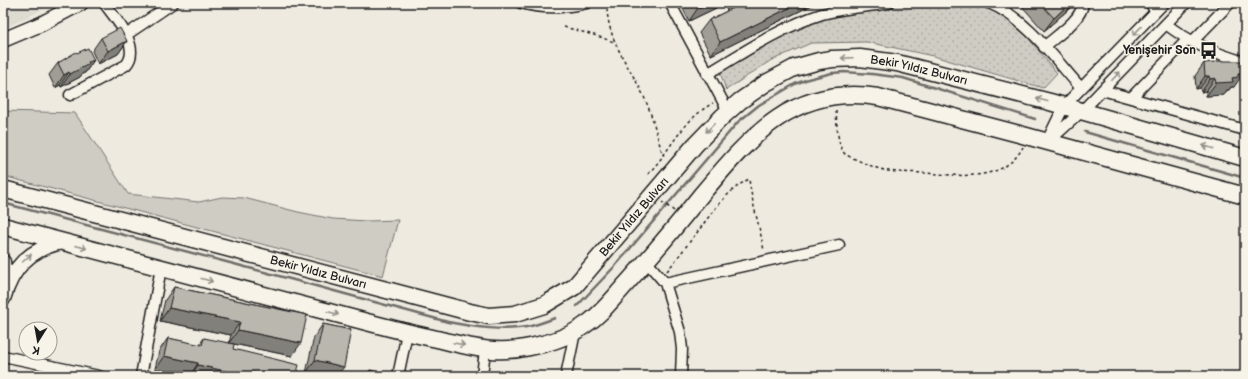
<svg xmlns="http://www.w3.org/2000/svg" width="1248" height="379" font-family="'Balsamiq Sans',sans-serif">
  <defs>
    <pattern id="park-dots" width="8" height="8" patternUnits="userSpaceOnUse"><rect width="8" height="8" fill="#cfccc3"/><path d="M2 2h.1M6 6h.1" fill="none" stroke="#b1afa7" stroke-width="1.8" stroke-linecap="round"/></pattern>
  </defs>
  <rect width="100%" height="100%" fill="#eeeae0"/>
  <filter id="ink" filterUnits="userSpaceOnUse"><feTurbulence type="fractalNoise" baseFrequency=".025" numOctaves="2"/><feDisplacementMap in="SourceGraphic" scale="8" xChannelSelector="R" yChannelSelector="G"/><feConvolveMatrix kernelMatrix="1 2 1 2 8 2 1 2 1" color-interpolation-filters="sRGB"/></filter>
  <g filter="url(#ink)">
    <path fill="#dedbd1" d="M3,3H56L3,29Z"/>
    <path fill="#cfccc3" stroke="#767470" d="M3,111L75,113L128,194L199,202L222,197L244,198L298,212L333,219L367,221L398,220L383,276L3,176Z"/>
    <path fill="url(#park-dots)" stroke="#767470" d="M880,3H982L1015,22L1057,73L1043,88L933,56L867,42L811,43L770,61L726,90L720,72L810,18Z"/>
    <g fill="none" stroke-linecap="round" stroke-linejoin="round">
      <path stroke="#6f6d69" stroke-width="2.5" d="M1085,132L1245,178
        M3,203L268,273L448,322C474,327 505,332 531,326C539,324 547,321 555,318
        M577,306L616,265L738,122L759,105L795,84L808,79L832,73L844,72L872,74L903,78L1035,119"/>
      <defs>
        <path id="street" d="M521,3C542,9 566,8 587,3
          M670,3L728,111
          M989,3C1026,18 1055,59 1081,88
          M1150,3L1156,11
          M1166,24C1190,43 1216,54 1245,62
          M126,35L173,3
          M1192,42L1230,3
          M1044,47C1056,36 1082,20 1083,3
          M707,74C744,52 781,27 822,14C844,8 866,7 889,3
          M1102,90L1245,130
          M70,95L126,65C142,47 115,18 104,3
          M1131,98L1188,39
          M1049,137L1064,106L1164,3
          M1048,142L1082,111L1186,3
          M646,261L665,283L680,332L682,349L681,376
          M665,283L839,245
          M3,356L99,376
          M141,376L161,268
          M398,376L407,333
          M482,376L485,350
          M566,376L575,332"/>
        <path id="secondary" d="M3,40L41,24L81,3
          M3,262L6,288
          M3,299C12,268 29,249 62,242"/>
        <g id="primary">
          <path id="s1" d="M3,189L470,312L489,316L515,314L544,305L574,287L695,145L722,117L740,101L766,83L794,68L819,61L832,59L860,58L897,63L1050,102L1245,158"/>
          <path d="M3,226C109,254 215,282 321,310C360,320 398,331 437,339C470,347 496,355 530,347C550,343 569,337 585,325C602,314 614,297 627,283C653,254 677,225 701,195C750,137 793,84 878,97L1019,134L1245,196"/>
        </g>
      </defs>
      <use href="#street" stroke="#1c1c1c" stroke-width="13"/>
      <use href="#secondary" stroke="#1c1c1c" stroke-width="17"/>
      <use href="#primary" stroke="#1c1c1c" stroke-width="19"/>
      <path stroke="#1c1c1c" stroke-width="1.5" stroke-dasharray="3 3" stroke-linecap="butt" d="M607,3C606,41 631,67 645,99C653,117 657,137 663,155
        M564,27L594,35L614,42
        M836,111C837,123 837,148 846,155C858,160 871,167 884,170C896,173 911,172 923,173C958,175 1003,184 1023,147
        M648,174C672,149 680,122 713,103
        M662,202L674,211
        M667,271C677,259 686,246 696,234C711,214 726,191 749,179C752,204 760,227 764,251"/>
      <use href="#street" stroke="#f7f3e8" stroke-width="10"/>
      <use href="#secondary" stroke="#f7f3e8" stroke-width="14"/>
      <use href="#primary" stroke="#f7f3e8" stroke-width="16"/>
    </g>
    <path fill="#a09d96" stroke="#1c1c1c" d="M680,3H719L716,8L689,21Z
      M729,3H816L711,55L699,33L709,20L727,11L726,8Z
      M1015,3H1073L1069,9L1044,31L1020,4L1018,6Z
      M101,38L127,41L118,54L98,64L92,51Z
      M77,53L94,60L85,73H83L80,77L61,87L60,85L55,88L49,75L58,63Z
      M1214,61L1234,87H1231L1229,90H1227L1224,95L1206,96V91L1201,92L1200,88L1196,89L1195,76L1204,63L1213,62Z
      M174,287L307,315L292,356L229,343L231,335L160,321L165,300Z
      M323,324L351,330L306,373L314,337Z
      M168,338L199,345L204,338L233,349L296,376H189L155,369L159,351Z
      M370,370L387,376H366Z"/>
    <path fill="#82807a" stroke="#1c1c1c" d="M709,3H719L716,8L689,21L698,8Z
      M799,3H816L711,55L720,42Z
      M1070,3H1073L1069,9L1044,31L1054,18Z
      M127,41L118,54L98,64L108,51Z
      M94,60L85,73H83L80,77L61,87L70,74L88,62Z
      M69,72L60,85L55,88L64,75Z
      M1238,74H1243L1234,87H1231L1229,90H1227L1224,95L1206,96L1216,83L1232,78Z
      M1205,76H1209L1200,88L1196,89Z
      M1215,78L1206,91L1201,92L1210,79Z
      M169,308L240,322L231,335L160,321Z
      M238,330L301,343L292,356L229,343Z
      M164,356L198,363L190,376L155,369Z
      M315,360L344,367L337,376H318L306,373Z
      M198,365L234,373L232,376H190Z
      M234,374L243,376H233Z"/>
    <path fill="#bab7af" stroke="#1c1c1c" d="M695,3H709L698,8Z
      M738,3H799L720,42L709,20L739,5Z
      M1040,3H1070L1054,18Z
      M120,28L127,41L108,51L101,38Z
      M88,48L94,60L88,62L89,64L70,74L69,72L64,75L58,63L76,52L77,53Z
      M1214,61H1242L1243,74H1238V77L1232,78L1233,82L1216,83L1215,78L1210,79L1209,76H1205L1204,63L1214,62Z
      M174,287L307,315L301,343L238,330L240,322L169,308Z
      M323,324L351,330L344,367L315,360Z
      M168,338L202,345L204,338L234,344L233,349L299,365L296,376H243L234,374V373L198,365V363L164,356Z
      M370,370L387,374V376H368Z"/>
    <defs><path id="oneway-shaft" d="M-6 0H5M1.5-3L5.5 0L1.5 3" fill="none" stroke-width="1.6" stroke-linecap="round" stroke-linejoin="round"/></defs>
    <g stroke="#94928c">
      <use href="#oneway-shaft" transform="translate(1137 31) rotate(134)"/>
      <use href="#oneway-shaft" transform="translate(847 58) rotate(178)"/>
      <use href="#oneway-shaft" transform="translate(1116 76) rotate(-46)"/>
      <use href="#oneway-shaft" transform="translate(1042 100) rotate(-166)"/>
      <use href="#oneway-shaft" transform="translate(710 128) rotate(134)"/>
      <use href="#oneway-shaft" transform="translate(1208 147) rotate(-164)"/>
      <use href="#oneway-shaft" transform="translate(81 247) rotate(15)"/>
      <use href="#oneway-shaft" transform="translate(27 258) rotate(-42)"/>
      <use href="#oneway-shaft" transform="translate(207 280) rotate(15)"/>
      <use href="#oneway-shaft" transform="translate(333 313) rotate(15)"/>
      <use href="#oneway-shaft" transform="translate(459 344) rotate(12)"/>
    </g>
  </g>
  <defs>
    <symbol id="bus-bare" viewBox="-9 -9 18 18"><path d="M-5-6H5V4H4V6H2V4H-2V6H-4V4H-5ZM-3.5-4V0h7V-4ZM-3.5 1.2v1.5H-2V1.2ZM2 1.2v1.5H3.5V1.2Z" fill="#1c1c1c" stroke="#f7f3e8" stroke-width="2.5" paint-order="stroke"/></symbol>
  </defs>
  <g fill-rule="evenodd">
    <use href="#bus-bare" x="1196" y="38" width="25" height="25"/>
  </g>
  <g text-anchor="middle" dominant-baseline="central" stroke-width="3" stroke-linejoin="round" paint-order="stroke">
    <g font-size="12" font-weight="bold" fill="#1c1c1c" stroke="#f7f3e8" text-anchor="end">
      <text x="1196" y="50">Yenişehir Son</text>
    </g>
    <g font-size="12" fill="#1c1c1c" stroke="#f7f3e8">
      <text stroke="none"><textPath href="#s1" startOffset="1034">Bekir Yıldız Bulvarı</textPath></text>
      <text stroke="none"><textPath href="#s1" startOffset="686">Bekir Yıldız Bulvarı</textPath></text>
      <text stroke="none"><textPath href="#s1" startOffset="326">Bekir Yıldız Bulvarı</textPath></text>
    </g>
  </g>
  <rect width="1248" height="379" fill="none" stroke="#f7f3e8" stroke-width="16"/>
  <rect x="8" y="8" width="1232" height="363" fill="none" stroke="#1c1c1c" stroke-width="1.5" filter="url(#ink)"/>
  <g transform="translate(38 341) rotate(191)"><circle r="19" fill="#f7f3e8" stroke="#9f9d96"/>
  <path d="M0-3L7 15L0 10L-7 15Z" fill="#1c1c1c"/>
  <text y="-6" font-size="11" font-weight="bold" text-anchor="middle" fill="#1c1c1c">K</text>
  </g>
</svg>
